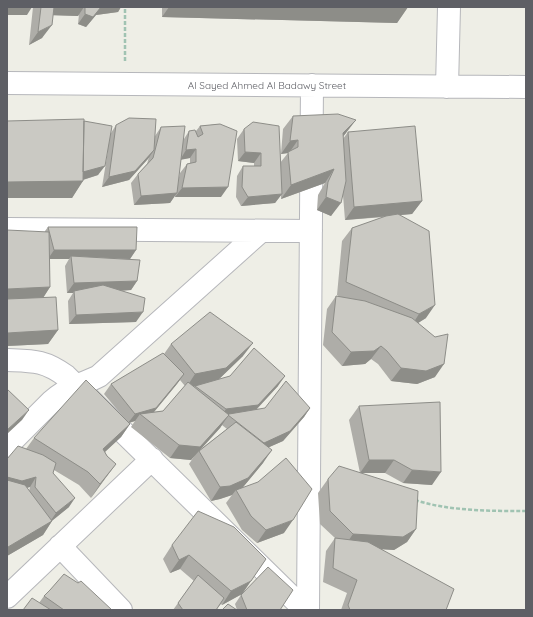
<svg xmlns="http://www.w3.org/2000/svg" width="533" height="617" font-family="Quicksand,sans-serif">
  <rect width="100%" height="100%" fill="#eeeee6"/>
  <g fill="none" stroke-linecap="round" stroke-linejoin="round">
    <defs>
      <path id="minor" d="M7,83L526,87
        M447,87L449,7
        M7,229L311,231
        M7,360C33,361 44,360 66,376L305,610
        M7,446L52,401C59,395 67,390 76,386C84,382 92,380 99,376L261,231
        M60,546L121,610
        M7,597L152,459
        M308,610L312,85"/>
    </defs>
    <use href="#minor" stroke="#b6b7bb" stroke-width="24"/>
    <path stroke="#a0c3b2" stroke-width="2.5" stroke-dasharray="4 2" stroke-linecap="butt" d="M125,61V7
      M415,500C448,511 491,511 526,511"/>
    <use href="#minor" stroke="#fff" stroke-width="22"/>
  </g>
  <path fill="#aeada8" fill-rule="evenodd" d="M33,7H121L118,12L96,15L86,27L78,24L79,14L78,16L53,15L42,38L29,45Z
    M162,7H408L397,23L162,17Z
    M293,116L346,133L343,137V139L348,132L422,201L412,214L400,215L426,318L418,323L435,377L417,384L391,381L378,364L371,359L365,364L342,366L323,345L327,309L336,296L340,297L337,295L342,241L352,228L385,217L345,220L343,195L331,216L317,210L318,195L325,183L281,199V195L275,203L241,206L236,197L237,176L243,166H254V163L238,161L237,139L244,129L280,163L288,153L281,154L283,129Z
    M7,121H84L111,133L116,125L155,136L161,127L184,139L189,131H196L200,126L220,124L221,197H175V195L170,203L134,205L131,183L138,174L147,164L149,157L129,180L102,187L108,150L98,175L83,180L72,198H7ZM190,158V163L187,164L180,173L178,182L181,159Z
    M48,227L136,250L130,259L137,281L131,290L121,291L136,322L69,324L68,301L73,293H67L65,266L69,259H50V287L43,298L58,330L48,344L7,346L45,231Z
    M171,344L243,356L219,379L278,386L257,409L310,408L304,417L283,441L269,447L263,463L243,487L284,533L257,543L242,530L226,503L232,495L220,499L211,501L189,464L195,455L191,460L170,458L131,427L135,421L129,423L130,424L121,437L105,452L107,456L116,464L91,498L79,485L54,470L53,473L69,507L52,521L43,535L7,556V459L26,449L34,438L125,419L104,394L111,384L164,354ZM180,380L185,386L163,411L154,412ZM222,425L227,429L201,449L220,428ZM30,487L29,491L27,488Z
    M359,406L432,485L403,483L385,473H361L416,529L407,542L394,550L382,549L446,610H341L347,593L323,582L326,551L335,538L320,524L318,493L328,479L360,473L349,420Z
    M172,545L266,559L242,594L222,605L221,604L216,610H173L194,581L180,569L170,573L163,559Z
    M241,595L280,610H237L235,604Z
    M44,596L112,610H23L39,603Z"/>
  <path fill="#8d8d88" d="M7,7H32L27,15H7Z
    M50,7H84L78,16L45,15Z
    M101,7H121L118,12L96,15L86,27L78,24L85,14Z
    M169,7H408L397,23L162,17Z
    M52,25L42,38L29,45L38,32Z
    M356,120L346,133L334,146L343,133Z
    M298,140L289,153L288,152V153L281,154L290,141Z
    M196,149L190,158L180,160L186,150Z
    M154,150L148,159L129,180L102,187L109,177Z
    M245,152L261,153L254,163L238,161Z
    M105,166L98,175L79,181H83L72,198H7V182L83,172Z
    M334,169L325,183L281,199L291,185Z
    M228,187L221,197H175L182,188Z
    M177,193L170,203L134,205L141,196Z
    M282,194L275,203L241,206L248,197Z
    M326,197L341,203L331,216L317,210Z
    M422,201L412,214L345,220L354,207Z
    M54,250H136L130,259L71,256L69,259H48Z
    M137,281L131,290L74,293V291L73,293H67L74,283Z
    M50,287L41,301L7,302V289Z
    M435,305L426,318L410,328L419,314Z
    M143,312L136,322L69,324L76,315Z
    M58,330L48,344L7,346V333Z
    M253,343L243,356L216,382L186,388L195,374Z
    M381,346L371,359L365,364L342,366L351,352Z
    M444,364L435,377L417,384L391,381L401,368Z
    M184,374L177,384L149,418L140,414L135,421L128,423L135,414Z
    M285,376L278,386L252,414L228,416L220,428L199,451L191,460L170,458L179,445L220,418L226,409Z
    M310,408L304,417L283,441L256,453L263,444Z
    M29,410L22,420L7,434V430Z
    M130,424L121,437L94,462L103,449Z
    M272,450L263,463L239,492L236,490L232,495L220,499L211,501L220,487Z
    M369,460H394L385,473H360Z
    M116,464L106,477L91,498L100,484Z
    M412,470L441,472L432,485L403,483Z
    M7,477H36L30,487L16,490L7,488Z
    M75,498L69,507L49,523L56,513Z
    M293,520L284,533L257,543L266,530Z
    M52,521L43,535L7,556V548L8,547Z
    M416,529L407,542L394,550L344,547L353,534Z
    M189,555L180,569L170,573L179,560Z
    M251,581L242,594L222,605L231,591Z"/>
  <path fill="#cac9c3" stroke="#8d8d88" d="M41,7H54L52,25L38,32Z
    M85,7H101L93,17L85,14Z
    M338,114L356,120L343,133L346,181L341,203L326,197L328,182L334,169L291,185L288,152L298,147V140L290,141L293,116Z
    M129,118L156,119L154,150L135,171L109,177L116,125Z
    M84,119L83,181L7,182V121Z
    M84,121L112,126L105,166L83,172Z
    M253,122L279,126L282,194L248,197L242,187L243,166H261V153L245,152L244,129Z
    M220,124L237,131L228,187L182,188L187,164L196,162V149L186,150L189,131L195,130L198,137L203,134L200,126Z
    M185,126L177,193L141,196L138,174L153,158L161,127Z
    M415,126L422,201L354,207L348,132Z
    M398,214L429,231L435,305L419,314L346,282L352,228L386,216Z
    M48,227H137L136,250H54Z
    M7,230L49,232L50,287L7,289Z
    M71,256L140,260L137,281L74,283Z
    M103,285L145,298L143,312L76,315L74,291Z
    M336,296L365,301L412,318L435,337L448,334L444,364L426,371L401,368L387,351L381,346L374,351L351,352L332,332Z
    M56,297L58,330L7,333V299Z
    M210,312L253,343L226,368L195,374L171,344Z
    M254,348L285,376L258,405L226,409L195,386L230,376Z
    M163,353L184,374L156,408L135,414L111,384Z
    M86,380L130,424L103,449L107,456L116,464L100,484L88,472L34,438Z
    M286,381L310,408L290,431L264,443L228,415L229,414L265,408Z
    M188,382L229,415L200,447L179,445L140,414L163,411Z
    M7,389L29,410L7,430Z
    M440,402L441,472L412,470L394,460H369L359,406Z
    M236,422L272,450L248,478L230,486L220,487L199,451Z
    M18,446L43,455L56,463L53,473L75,498L56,513L35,487L36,477L22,481L7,477V459Z
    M286,458L312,489L293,520L266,530L251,516L236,490L258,482Z
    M339,466L418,491L416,529L403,537L353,534L330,511L328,479Z
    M7,480L25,485L52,521L8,547H7Z
    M198,511L234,527L266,559L251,581L231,591L189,555L179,560L172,545Z
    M335,538L368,542L454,589L446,610H350L348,605L357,580L333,568Z
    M268,567L293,590L280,610H247L241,595Z
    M64,574L78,583L81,581L112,610H64L44,596L50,590Z
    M198,575L224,598L216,610H183L178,603Z
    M32,598L51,610H23Z
    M228,604L237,610H222Z"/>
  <g text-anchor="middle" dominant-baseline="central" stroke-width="3" stroke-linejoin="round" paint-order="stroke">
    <g font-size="10" fill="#5e5f65" stroke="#fff">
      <text x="267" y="85">Al Sayed Ahmed Al Badawy Street</text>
    </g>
  </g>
  <rect width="533" height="617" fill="none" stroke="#5e5f65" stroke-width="16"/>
</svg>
